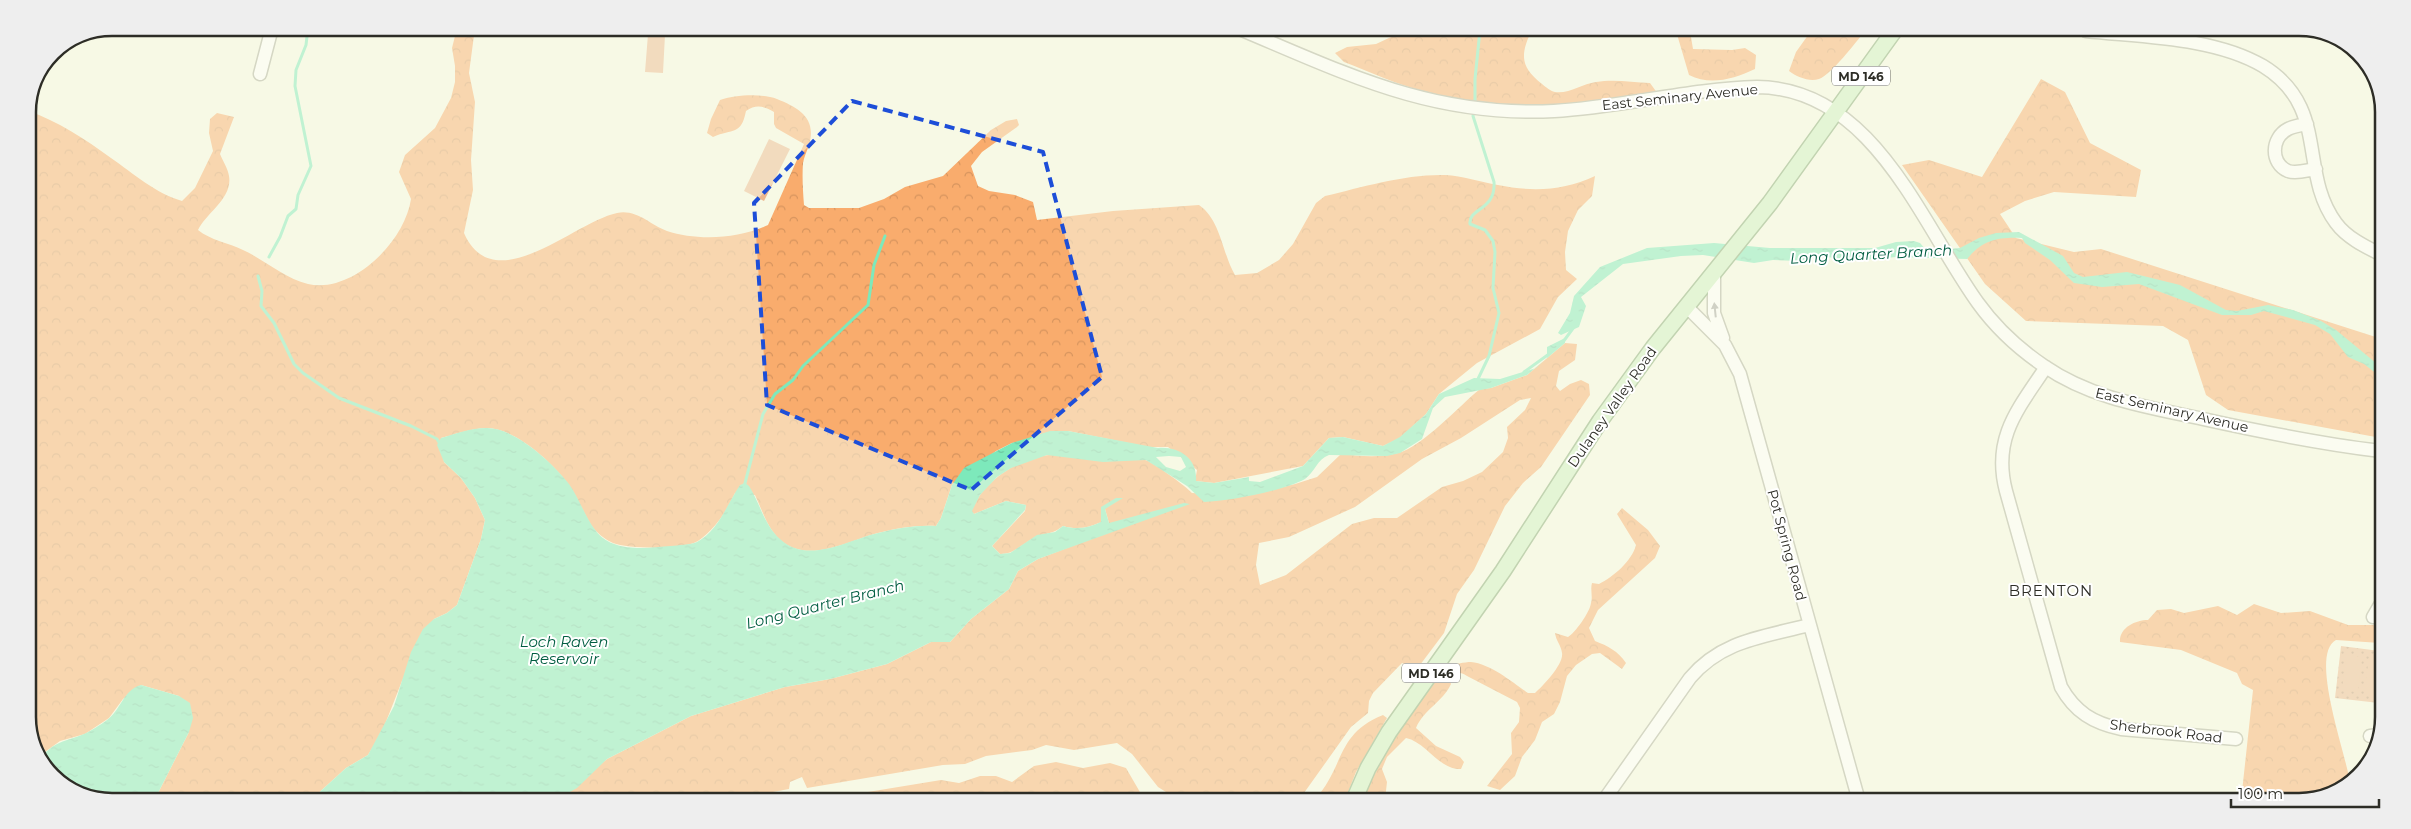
<svg xmlns="http://www.w3.org/2000/svg" width="2411" height="829" font-family="Montserrat,sans-serif">
  <defs>
    <pattern id="grass-dots" width="8" height="8" patternUnits="userSpaceOnUse" patternTransform="scale(1.25)"><rect width="8" height="8" fill="#ecb78e"/><path d="M2 2h.1M6 6h.1" fill="none" stroke="#c09574" stroke-width="1.8" stroke-linecap="round"/></pattern>
    <pattern id="forest-crowns" width="20" height="18" patternUnits="userSpaceOnUse" patternTransform="scale(1.25)"><rect width="20" height="18" fill="#f9ac6d"/><path d="M2 6a3 3 0 1 1 6 0M12 15a3 3 0 1 1 6 0" fill="none" stroke="#d6945e"/></pattern>
    <pattern id="water-ripples" width="26" height="14" patternUnits="userSpaceOnUse" patternTransform="scale(1.25)"><rect width="26" height="14" fill="#7de9bb"/><path d="M2 4q2-2 4 0t4 0M15 11q2-2 4 0t4 0" fill="none" stroke="#6cc8a1"/></pattern>
  </defs>
  <rect width="100%" height="100%" fill="#f7f9e5"/>
  <path fill="url(#grass-dots)" d="M2341,646L2380,651L2379,703L2335,698Z"/>
  <path fill="url(#forest-crowns)" fill-rule="evenodd" d="M457,28H475L469,73L475,102L471,160L473,190L464,233C494,301 574,222 617,213C637,209 650,225 667,231C697,241 739,239 768,225L804,144L776,128L774,124V112C764,106 756,104 746,111C741,136 733,128 713,137L707,133L711,119L720,100C734,95 762,93 777,99C799,108 817,118 809,145C807,151 804,157 803,163C802,177 803,192 804,205L809,208H859L884,199L905,187L943,176L991,130L1006,121L1017,119L1019,125L1017,127L982,152L971,166L978,186L989,191L1015,195L1033,202L1037,220L1113,211L1199,205C1221,220 1222,253 1235,275L1257,273L1279,260L1293,244L1316,203L1325,196C1363,187 1405,174 1445,175C1463,176 1480,182 1498,185C1532,192 1563,191 1595,176L1592,196L1578,210L1568,231L1565,252L1566,270L1577,279L1558,297L1540,329L1477,363L1439,394L1426,414L1400,438L1383,446L1343,437L1329,438L1303,466L1214,483L1195,481L1197,470L1168,447H1148L1068,431L1012,443L996,451L952,485L941,518L936,526C916,525 898,528 878,533C848,541 807,565 779,539C767,527 762,510 755,495L735,493C726,512 716,528 698,541C685,550 628,549 613,543C608,541 601,536 597,532C587,523 579,499 570,487C556,465 513,426 485,428C471,429 455,434 441,438L444,462L461,478L475,498L485,520L481,539L457,605L447,613L434,619L402,681L382,732L368,755L346,768L313,798L156,797L189,732L179,696L141,685L123,699L109,718L85,734L60,741L45,752L41,759L28,723V111C58,121 85,139 111,158C134,174 155,193 182,201L195,188L213,151L209,133L210,119L217,113L234,117L220,154C223,161 228,169 229,176C233,198 206,213 198,230C210,240 229,243 243,250C265,260 284,278 308,284C353,294 405,241 411,199L399,172L405,155L435,128L451,98L455,82V66L452,48Z
    M1406,30H1532C1520,54 1520,67 1542,84C1546,87 1550,91 1555,92C1569,94 1582,84 1596,82C1613,79 1632,82 1650,83L1658,94C1585,111 1495,110 1423,91C1396,84 1370,72 1344,62L1335,53L1347,47L1376,44Z
    M1676,31H1690L1693,49L1732,50L1745,48L1756,55L1755,69C1734,79 1710,86 1689,75Z
    M1811,31H1865C1856,42 1831,75 1819,79C1809,82 1797,77 1789,71L1796,52Z
    M2041,79L2065,92L2090,143L2141,170L2136,197L2054,192L2025,201L2000,214L2016,238L2074,252L2101,249L2382,339L2381,438L2228,410L2206,395L2188,340L2163,326L2026,321L1985,284L1902,165L1929,160L1982,177Z
    M1565,343L1577,344L1575,360L1559,371L1556,386L1560,391L1570,384L1581,380L1589,384L1590,395L1541,467L1523,483L1505,506L1474,570L1457,594L1444,633L1417,669L1402,663L1373,693L1369,701L1368,713L1351,727L1299,800L1177,799L1158,787L1132,754L1117,743L1074,750L1046,745L1032,750L986,756L965,764L943,765L807,788L802,777L790,782L789,789L740,798H531L561,797L607,759L691,716L785,687L830,679L887,664L931,642H950L971,619L1009,589L1018,571L1038,559L1093,538L1114,523H1109L1105,509L1101,507V522C1089,528 1076,530 1063,526C1055,532 1051,533 1042,535C1027,538 1016,555 1000,554L992,546L1025,511L1026,505L1006,501L974,514L971,512C981,483 1019,457 1049,455C1067,454 1085,460 1103,461C1116,462 1132,457 1145,460C1152,461 1187,487 1192,493L1251,495L1295,484L1317,477L1341,454C1359,456 1380,458 1398,453C1422,447 1460,405 1480,389L1491,388L1527,375ZM1531,398L1525,410L1507,427L1508,438L1503,452L1482,472L1463,481L1442,487L1397,518H1374L1352,524L1286,575L1260,585L1256,565L1259,543L1289,537L1355,507L1422,459L1461,438L1520,400Z
    M1622,508L1648,530L1660,546L1655,558L1598,610L1589,628L1595,641C1608,646 1618,651 1626,663L1622,669L1600,653L1592,654L1576,665L1567,676L1560,702L1554,714L1542,722L1535,740L1522,757L1515,776L1500,790L1487,786L1512,754L1511,733L1519,722L1520,708L1517,702L1467,676C1460,672 1455,671 1449,678L1451,684C1443,702 1424,709 1416,728L1436,746L1460,757L1464,762L1461,769C1439,770 1426,742 1406,738L1387,757L1382,769L1387,782L1385,800H1363C1372,772 1426,683 1449,668C1453,664 1465,662 1471,662C1491,664 1512,682 1528,693H1535C1543,686 1564,664 1562,653C1561,645 1556,641 1555,633L1568,637C1575,633 1590,612 1591,603C1593,596 1590,590 1592,583L1599,584C1613,577 1632,561 1636,545L1617,514Z
    M2254,604L2281,613L2310,611L2348,625H2380V643L2336,640C2308,655 2348,758 2350,784L2299,801H2241L2253,690L2242,684L2237,673L2181,650L2120,642C2119,628 2135,620 2148,620L2157,610L2171,609L2184,613L2218,606L2237,615Z
    M1383,715L1387,718L1356,772L1345,800H1314C1345,768 1335,734 1383,715Z
    M1056,762L1083,768L1110,763L1126,768L1144,799H825L941,780L959,783L980,776H996L1012,782L1034,766Z"/>
  <path fill="#ecb78e" d="M648,34L665,35L663,73L645,72Z
    M769,139L790,149L764,201L744,191Z
    M2346,655L2362,657L2358,692L2342,690Z
    M2369,658L2380,659L2379,695L2364,693Z"/>
  <path fill="url(#water-ripples)" fill-rule="evenodd" d="M2019,232L2063,256L2074,273L2083,277L2127,272L2180,285L2226,310L2237,311L2268,305L2293,310L2321,321L2336,330L2382,368V378L2364,364L2348,357L2330,334L2315,325L2264,311L2251,315H2222L2139,284L2102,287L2074,283L2050,260L2025,243L2022,238C1997,237 1983,240 1967,259L1896,257L1855,261L1820,256L1799,261L1773,260L1754,263L1703,255L1681,256L1623,264L1581,297L1586,306L1579,327L1561,335L1558,333L1570,313L1574,296L1600,267L1647,248L1714,243L1770,248H1875L1896,242L1914,241L1920,243L1927,251L1960,248L1979,238L1996,233Z
    M1565,338V343L1527,375L1491,388L1445,397L1433,408L1422,439L1400,453L1387,456L1329,455C1317,459 1315,472 1305,479C1283,491 1230,501 1204,502L1187,486L1146,460L1103,462L1047,455L1011,468L997,477L980,495L972,511L974,514L1006,501L1026,505L1025,510L992,546L1000,554L1010,553L1037,535L1055,532L1063,526C1076,530 1089,528 1101,522V507L1116,498H1123L1105,509L1109,523L1184,503L1190,504L1038,559L1018,571L1009,589L971,619L950,642H931L887,664L830,679L785,687L691,716L607,759L577,788L561,797L313,798L346,768L368,755L394,706L411,652L423,629L434,619L447,613L457,605L481,539L485,520L475,498L461,478L444,462L437,445L441,438C455,434 471,428 486,428C514,427 553,463 569,484C579,498 585,517 596,531C613,553 646,548 671,546C678,545 690,545 697,542C719,530 727,504 740,485L745,483L749,486C760,503 764,525 780,539C808,565 848,540 878,533C898,528 916,525 936,526L941,518L952,485L964,468L1012,443L1050,431H1068L1158,448C1179,446 1198,459 1196,481L1214,483L1249,477V481L1260,482L1303,466L1329,438L1343,437L1383,446L1400,437L1426,414L1439,394L1474,378L1500,379L1536,368L1547,358V347ZM1169,456L1181,457L1186,467L1180,471L1166,467L1156,457Z
    M141,685L179,696L190,703L193,718L189,732L156,797H85L45,769L41,759C51,742 67,741 84,734C91,731 100,725 107,720C121,710 123,690 141,685Z"/>
  <g fill="none" stroke-linecap="round" stroke-linejoin="round">
    <path stroke="#7de9bb" stroke-width="3" d="M1475,104V79L1480,30
      M1474,110L1473,116L1494,182C1496,211 1468,208 1470,224L1485,230L1493,241L1495,252L1493,288L1499,313L1489,356L1477,381
      M269,257L280,237L288,216L296,209L298,195L311,166L295,86L296,70L306,45L308,28
      M258,276L262,291L261,306L274,323L294,364L303,373L339,398L411,426L437,439L440,444
      M1563,342L1574,327
      M1524,372L1549,354
      M744,487L763,414L775,394L793,380L803,366L868,305L874,265L885,236"/>
    <defs>
      <path id="minor" d="M1242,30C1349,75 1433,117 1554,111C1622,107 1689,89 1757,87C1874,88 1921,224 1978,303C1996,328 2019,349 2044,366C2092,399 2148,407 2203,419C2262,432 2321,444 2381,451
        M2086,31C2141,37 2214,37 2263,66C2330,107 2298,172 2336,223C2347,238 2366,247 2382,255
        M260,74L272,28
        M2307,124C2301,125 2294,126 2288,129C2271,138 2270,163 2288,171C2297,174 2307,170 2316,169
        M1714,272V313L1723,338
        M1686,306L1725,345L1740,374L1859,801
        M2046,367C2018,409 1992,438 2006,491L2061,687C2075,712 2093,723 2121,729L2236,739
        M2373,617L2380,605
        M2370,736L2379,735
        M1604,800L1690,678C1722,640 1764,637 1809,625"/>
      <path id="major" d="M1354,800L1368,768L1389,732L1503,571L1600,421L1653,348L1770,203L1894,31"/>
    </defs>
    <use href="#minor" stroke="#abad9b" stroke-width="15"/>
    <use href="#major" stroke="#80a571" stroke-width="18"/>
    <use href="#minor" stroke="#fff" stroke-width="12"/>
    <use href="#major" stroke="#cdefc2" stroke-width="15"/>
  </g>
  <defs><path id="oneway-solid" d="M-6-.8H1V-3.2L6.5 0L1 3.2V.8H-6Z" transform="scale(1.25)"/></defs>
  <use fill="#a0a09d" href="#oneway-solid" transform="translate(1715 310) rotate(-96)"/>
  <path d="M0 0H2411V829H0ZM852,101L1043,152L1102,377L971,490L767,405L754,203Z" fill="#f7f9e5" fill-opacity=".55" fill-rule="evenodd"/>
  <path fill="none" stroke="#1d4ed8" stroke-width="4" stroke-dasharray="10 6" stroke-linejoin="round" d="M852,101L1043,152L1102,377L971,490L767,405L754,203Z"/>
  <g text-anchor="middle" dominant-baseline="central" stroke-width="4" stroke-linejoin="round" paint-order="stroke">
    <g fill="#fff" stroke="#6c6c67" stroke-width="1">
      <rect x="1832" y="66.5" width="58" height="19" rx="4"/>
      <rect x="1402" y="663.5" width="58" height="19" rx="4"/>
    </g>
    <g font-size="12" font-weight="bold" fill="#2d2d26">
      <text x="1861" y="76">MD 146</text>
      <text x="1431" y="673">MD 146</text>
    </g>
    <g font-size="14" fill="#2d2d26" stroke="#fff">
      <text transform="translate(1680 97) rotate(-6)">East Seminary Avenue</text>
      <text transform="translate(1612 407) rotate(-55)">Dulaney Valley Road</text>
      <text transform="translate(2172 410) rotate(13)">East Seminary Avenue</text>
      <text transform="translate(1787 545) rotate(75)">Pot Spring Road</text>
      <text transform="translate(2166 731) rotate(7)">Sherbrook Road</text>
    </g>
    <g font-size="15" font-style="italic" fill="#015d41" stroke="#fff">
      <text transform="translate(1871 254) rotate(-3)">Long Quarter Branch</text>
      <text transform="translate(825 604) rotate(-14)">Long Quarter Branch</text>
      <text x="564" y="641">Loch Raven<tspan x="564" dy="17">Reservoir</tspan></text>
    </g>
    <g font-size="15" letter-spacing="1" fill="#2d2d26" stroke="#fff">
      <text x="2051" y="590">BRENTON</text>
    </g>
  </g>
  <path d="M0 0H2411V829H0ZM112 36H2299A76 76 0 0 1 2375 112V717A76 76 0 0 1 2299 793H112A76 76 0 0 1 36 717V112A76 76 0 0 1 112 36Z" fill="#eee" fill-rule="evenodd"/>
  <path fill="none" stroke="#2d2d26" stroke-width="2.5" d="M112 36H2299A76 76 0 0 1 2375 112V717A76 76 0 0 1 2299 793H112A76 76 0 0 1 36 717V112A76 76 0 0 1 112 36Z"/>
  <path d="M2231 799v8h148v-8" fill="none" stroke="#2d2d26" stroke-width="2.5"/>
  <text x="2238" y="799" font-size="15" fill="#2d2d26" stroke="#ffffff" stroke-width="4" paint-order="stroke">100 m</text>
</svg>
